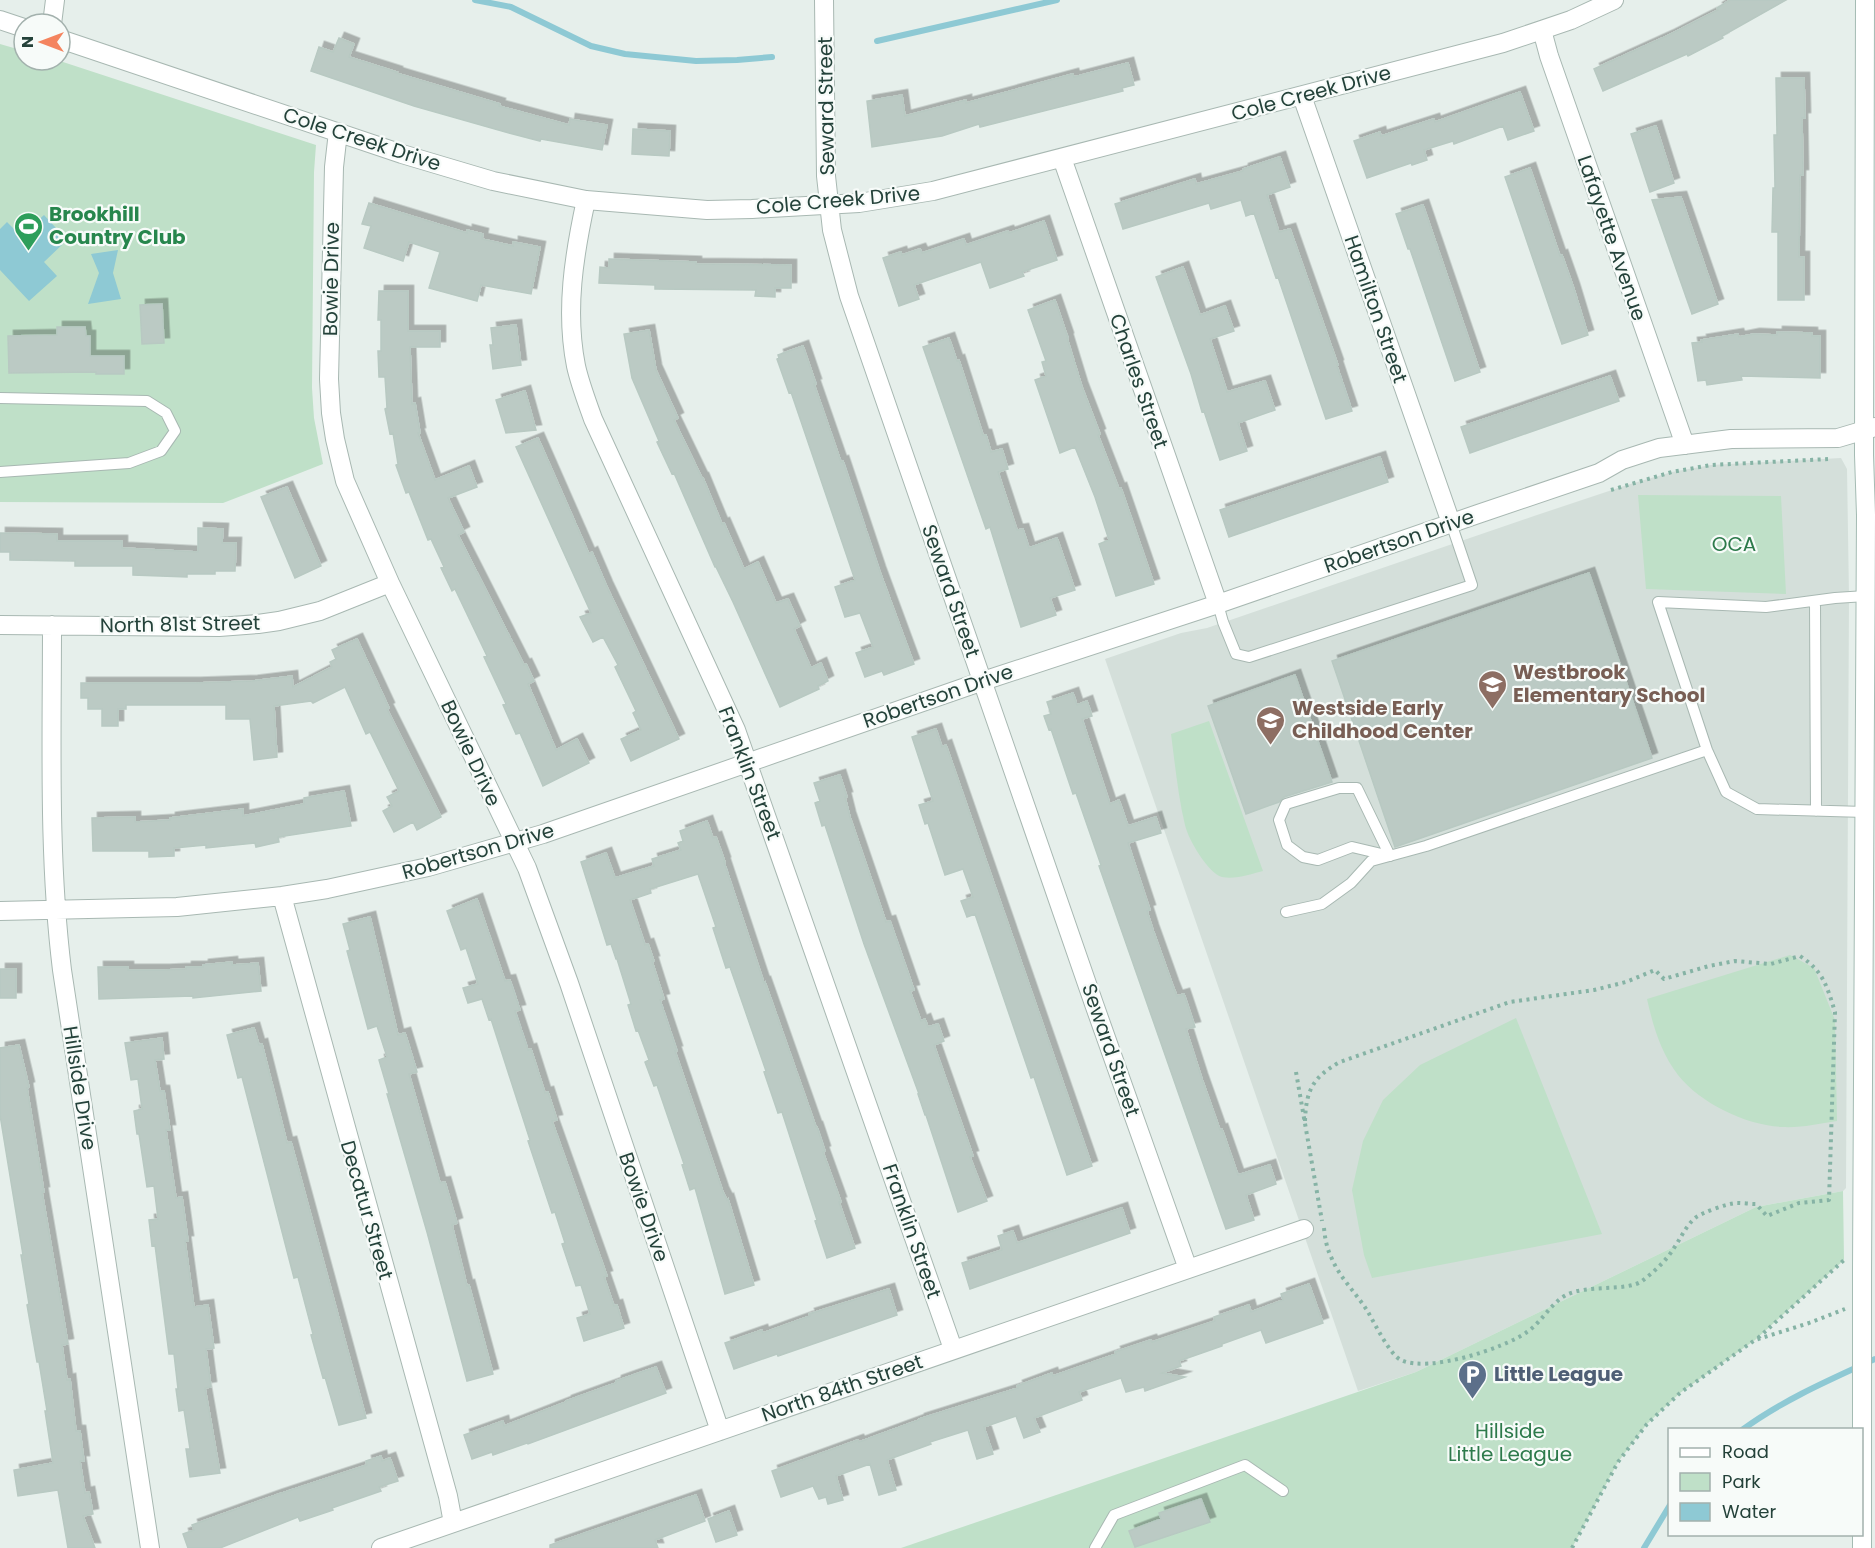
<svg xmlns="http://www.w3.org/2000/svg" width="1875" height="1548" font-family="Poppins,sans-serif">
  <defs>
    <filter id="shadow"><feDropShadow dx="5.5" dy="-5.5" stdDeviation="0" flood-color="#0004"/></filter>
  </defs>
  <rect width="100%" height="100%" fill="#e6efeb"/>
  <path fill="#d4dfda" d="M1841,458L1847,469L1849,597L1846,1188L1843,1191L1756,1207L1416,1372L1358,1391L1105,659L1181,633L1207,628L1534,516L1627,485L1672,472L1711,465Z"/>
  <path fill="#bfe0c8" d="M0,44L24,51V60H56L63,62L316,145L314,172L312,388L314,418L323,464L223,503L0,502Z
    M1638,495L1781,496L1786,594L1646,589Z
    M1209,721L1263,871C1251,874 1235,880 1222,877C1208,873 1188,839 1185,825C1178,796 1175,764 1171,734Z
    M1790,955L1814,968L1835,1020L1837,1121C1818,1124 1801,1128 1782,1127C1746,1125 1701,1104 1678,1075C1661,1053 1653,1026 1647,999Z
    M1516,1018L1602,1234L1372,1278L1364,1255L1352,1190L1363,1141L1383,1100L1420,1065Z
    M1843,1191L1844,1260L1755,1340L1680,1393L1647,1424L1618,1462L1572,1548H901L1416,1372L1756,1207Z"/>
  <path fill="#8ec9d4" d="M44,215L67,240L44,262L57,276L29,301L0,270V229L7,222L21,236Z
    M118,250L113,273L121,299L88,304L99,273L91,254Z"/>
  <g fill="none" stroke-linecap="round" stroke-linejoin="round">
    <path stroke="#8ec9d4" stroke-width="6" d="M475,0L511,7L591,46L625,54L696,61L737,60L772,57
      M877,41L1057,0
      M1742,1430C1783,1400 1829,1380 1875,1359
      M1644,1548L1670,1505"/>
  </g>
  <path fill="#bbcac4" stroke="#b8c9c2" stroke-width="1.5" filter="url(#shadow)" d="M1730,0H1786L1722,36L1723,38L1688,56L1687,54L1603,91L1594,69L1669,35L1718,10L1717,8Z
    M339,38L354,44L349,57L397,72L396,73L500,104L499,106L569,125L570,119L607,125L602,150L541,139L540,141L509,133L414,106L311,71L319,47L333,52Z
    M1128,63L1134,85L1122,88L1123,91L980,127L979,124L942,136L872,147L867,101L902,95L905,116L966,100V103L1073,74L1074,77Z
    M1776,78H1804L1805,118H1802L1803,175H1800L1799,257H1804V300H1778V232H1772L1773,188H1775L1774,135H1777Z
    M1520,92L1534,131L1508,140L1503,126L1454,144L1453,141L1424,150L1427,160L1412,165L1411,163L1367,178L1354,141L1380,132L1381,136L1434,119L1435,122Z
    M1656,126L1674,183L1650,192L1631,134Z
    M633,129L670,131L669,156L632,154Z
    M1280,157L1290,187L1267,195L1279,232L1290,229L1338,365L1337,366L1352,411L1326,419L1278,277L1276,278L1254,213L1246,216L1241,200L1211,209L1209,203L1123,229L1115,204L1195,179L1196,184L1243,171V169Z
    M1530,168L1560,256L1562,255L1574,289L1588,335L1562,344L1505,177Z
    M1681,197L1718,304L1692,314L1652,200Z
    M369,203L467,233V230L483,234L482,239L513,246V242L540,247L531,294L481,285L477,301L429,288L440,252L409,242L403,261L364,248L371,226L362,224Z
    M1423,205L1480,372L1455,381L1410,249H1408L1396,214Z
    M1044,221L1057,260L1022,272L1024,276L990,288L981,262L914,285L919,299L899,306L883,258L901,252L902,255L920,249L922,253L964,239L966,245L1008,231L1009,233Z
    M609,259L696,262V264L791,265V288H775V297L755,296L756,290L655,289V285L599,283L600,267L609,268Z
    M1183,267L1200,315L1225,306L1234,331L1210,339L1227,392L1265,381L1275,410L1238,423L1247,451L1220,460L1204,411L1202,412L1191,374L1156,277Z
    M379,291H408V331H440V347H410L412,404L415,403L420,433H418L435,480L469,466L477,487L448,498L464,532L458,535L524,665L526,664L534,681L528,684L556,750L577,739L589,763L543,786L520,733L516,734L503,705L506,704L484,657L487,656L455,589L452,591L441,568L444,567L431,539L428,540L409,492L406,493L396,465L398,464L393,433L390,434L385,409L387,408L385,377H379L378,351H381V320H378Z
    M1055,300L1068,338H1067L1082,387L1100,434L1098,435L1119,489L1121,488L1154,584L1116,596L1099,544L1109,540L1095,497L1075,447L1060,453L1035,380L1046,376L1042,362L1046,361L1028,310Z
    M162,304L164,343L142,344L140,305Z
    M516,325L521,365L493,369L490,345H493L491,328Z
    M57,327H85L86,336H90V356H124V374H96V372L9,373L8,336L57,335Z
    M649,330L656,370L678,418L674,420L702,478H703L722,524L724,523L744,569L758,562L776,603L788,599L800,626L794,629L811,668L821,663L828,681L818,686L819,689L780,707L733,602L716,567H715L674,473L672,474L657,442L659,441L632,378L624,334Z
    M1777,332L1812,333V336H1820V378L1741,376L1742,380L1707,385L1706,380L1698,381L1692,343L1702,342L1701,340L1738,334L1739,337L1754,334L1777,335Z
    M949,338L957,361L959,360L983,435H986L991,452L1002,449L1008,469L998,472L1017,530L1023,529L1029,548L1057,538L1075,590L1050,598L1056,615L1021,627L990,527L986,529L923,347Z
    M803,346L816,384H814L841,462L843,461L880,572L914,664L884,675L882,671L865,677L856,653L873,647L860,613L845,617L835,587L855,580L791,392L789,393L777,359L779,358L778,355Z
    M1610,376L1619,401L1470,453L1461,427Z
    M525,391L536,430L506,433L496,400Z
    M538,438L589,554L592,552L607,587L679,739L631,761L621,739L641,730L633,713L636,711L615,667L618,665L603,637L593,642L580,617L591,613L516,447Z
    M1380,457L1388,482L1229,537L1220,510Z
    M287,487L321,566L295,578L261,497Z
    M198,528L223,529L222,543H236L235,571H215V574H187V577L133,575V566H75V561L10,560V552H0V533L57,534V541H122V548L198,552Z
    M1589,573L1652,758L1395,847L1332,661Z
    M357,639L389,708L387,709L441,817L417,830L413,822L394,832L383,811L392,806L387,797L399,791L370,732L366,734L345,687L313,703L311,701L274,706L277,757L254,760L250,719H226V705H126V709H118V726H102V709H88V698H81V683H195L252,681L292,676L293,687L332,667L330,662L336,659L332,650Z
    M1295,675L1332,782L1284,797L1279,802L1246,814L1208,706Z
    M1073,693L1077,705L1087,701L1092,716L1082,719L1110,804L1119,800L1128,826L1156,817L1161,833L1128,843L1150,910L1147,911L1153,930L1173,986L1177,996L1184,994L1195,1027L1186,1029L1202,1079L1220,1130L1222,1129L1238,1175L1270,1165L1276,1184L1246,1195L1254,1220L1226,1229L1099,866L1101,865L1076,793L1073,794L1051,729L1049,730L1044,716L1051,714L1047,702Z
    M936,729L942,747L946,745L1092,1166L1067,1175L1034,1077L1031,1078L975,914L967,917L961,901L973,897L963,869L945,875L928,823L925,824L919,805L933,801L912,737Z
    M840,775L847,797H845L850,817L886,922L890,921L914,990L910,991L921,1021L925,1019L928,1027L938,1024L944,1041L934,1045L973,1156L970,1157L987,1201L958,1212L926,1115H925L918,1094H919L864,944L825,825L822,826L815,803L820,801L814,783Z
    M344,791L351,826L278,837L279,842L256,847L255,843L206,848V845L174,848V856L149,857V851H93L92,818L135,817V822L170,820V818L243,809V816L304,804V798Z
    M707,821L713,838L716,837L725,862H724L764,983L765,982L816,1127H817L825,1151L823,1152L841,1202H839L855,1248L827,1258L815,1221L817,1220L782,1112L778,1113L764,1072L766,1071L730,967L726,968L713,928L716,927L698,874L650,889L651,893L630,900L645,945L648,944L654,961H652L664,999L660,1000L677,1051H675L723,1192L727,1200L728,1199L754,1285L725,1294L695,1188L690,1190L682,1165L684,1164L657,1085L654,1086L645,1062L649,1060L638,1030L636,1031L628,1005L631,1004L617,959H616L611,944L607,945L581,862L606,853L615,878L654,866L652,859L681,850L678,843L683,841L680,831Z
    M477,899L505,981L510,980L520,1010L515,1011L528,1050L531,1049L545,1093L548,1092L557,1120L552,1121L607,1276L604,1277L614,1306L617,1305L624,1328L584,1341L577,1318L590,1314L581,1285L576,1286L562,1244L565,1243L555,1212L552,1213L528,1141L530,1140L491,1019L489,1020L482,999L468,1003L463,988L478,984L466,948L461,950L447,911Z
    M370,917L398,1035L405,1033L417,1072L409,1074L440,1183L445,1182L457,1223L452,1225L467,1286L469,1285L493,1374L467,1381L427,1232L387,1094H389L379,1060L387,1057L377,1026L368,1029L347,951L350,950L343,924Z
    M232,962V965L258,963L261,991L193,998V996L99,999L98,967H128V970H164L186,969V967H203V965Z
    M0,969H16V998H0Z
    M254,1028L259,1045L262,1044L287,1143L291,1142L366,1418L339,1425L325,1377L323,1378L311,1335L313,1334L298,1277L294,1278L242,1077L238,1078L227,1035Z
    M162,1038L164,1059L155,1060L160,1091H164L170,1130H166L176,1198L182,1197L188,1241H185L194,1307L208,1305L214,1348L206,1349L211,1387L205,1388L220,1473L190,1477L186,1449H190L184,1410L179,1411L176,1389H178L174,1354H169L155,1245L152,1246L149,1220L158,1219L154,1186L147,1187L139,1134H137L134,1111L142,1109L138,1079L131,1080L125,1043Z
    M19,1045L29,1087L27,1088L44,1192H42L68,1344L62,1345L67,1380L70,1379L76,1431H80L84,1461H80L85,1493L89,1492L93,1514L83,1516L95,1548H68L58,1490L18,1496L14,1470L53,1463L45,1411H47L39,1362H37L27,1305L29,1304L21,1255H23L0,1115V1048Z
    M1122,1208L1130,1233L970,1289L962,1263L1002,1250L998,1236L1013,1231L1017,1243Z
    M1309,1284L1323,1323L1266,1343L1261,1330L1222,1344V1346L1179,1361L1181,1366L1162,1373L1185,1377L1145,1391L1144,1387L1126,1392L1121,1378L1079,1392L1082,1400L1034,1418L1040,1432L1024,1438L1016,1416L984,1427L993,1454L977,1459L968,1430L930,1442L931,1444L887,1460L896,1490L879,1495L870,1464L836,1476L843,1500L828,1504L826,1497L819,1499L813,1486L781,1497L772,1471L858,1440L859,1442L919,1420V1419L1018,1388L1017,1386L1052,1373L1053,1376L1116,1354L1115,1352L1151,1340L1152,1342L1215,1321L1214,1317L1249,1305L1251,1312L1283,1300L1281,1294Z
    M889,1289L897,1315L778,1356L777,1354L734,1369L725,1343L762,1330L763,1333L810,1316L809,1314Z
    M656,1367L666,1393L528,1444L527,1443L493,1455L492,1452L472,1459L464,1435L503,1421L504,1426L566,1402V1401L616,1383V1381Z
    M381,1456L382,1461L390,1458L398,1481L379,1487L381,1491L332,1508L333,1510L300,1521L298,1517L220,1548H188L183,1534L194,1530L192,1525L276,1495L367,1465L366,1461Z
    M696,1495L705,1521L655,1540L658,1548H550V1545Z
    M1201,1499L1210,1522L1135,1547L1129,1531L1161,1519L1159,1513Z
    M729,1511L737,1535L716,1542L708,1519Z"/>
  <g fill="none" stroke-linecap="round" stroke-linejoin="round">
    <defs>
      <path id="lane" d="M0,398L147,401L166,413L175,431L161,451L129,463L0,472
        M1815,601L1816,811
        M1218,604L1223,622L1236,654L1249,657L1472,585L1451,523
        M1339,788H1357L1390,856L1352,847L1318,860L1303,857L1287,845L1279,820L1286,804Z
        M1865,812L1757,809L1726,792L1707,750L1658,602L1766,607L1835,598L1866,596
        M1286,912L1322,904L1351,883L1371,861L1426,846L1707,750
        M1095,1548L1114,1515L1245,1465L1283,1491"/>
      <path id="street" d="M824,0L826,176L832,230L849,296L1094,1004L1188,1269
        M0,20L24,28
        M52,24L55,0
        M1542,30L1549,56L1685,445
        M60,39L402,154L493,181L586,200L707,210L752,209L859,203L933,191L1503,43L1571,20L1614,0
        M1302,96L1451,523
        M338,132L334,167L329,379L331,413L335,439L345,481L390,583L527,868L569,983L720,1431
        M1062,158L1218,604
        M586,200C574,255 565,311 576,366C580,384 587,402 593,419L736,730L953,1349
        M0,625L219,627L258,624L279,621L320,611L390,583
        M52,625C52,740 48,856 62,970L150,1548
        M282,896L448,1496L453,1523
        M0,911L177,907L282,896L327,889L428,867L543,834L983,681L1218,604L1478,514L1599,473L1622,460L1659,448L1731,439L1838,438L1875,427
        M381,1548L1304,1229"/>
      <path id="secondary" d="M1862,1271L1866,515L1864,455L1865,0
        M1862,1440V1548"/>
    </defs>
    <use href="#lane" stroke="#a8b8b2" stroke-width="12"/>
    <use href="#street" stroke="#a8b8b2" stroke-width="20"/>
    <use href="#secondary" stroke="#a4bbb3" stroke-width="20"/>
    <path stroke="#86b3a5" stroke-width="4" stroke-dasharray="3 4.5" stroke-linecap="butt" d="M1611,490L1672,472L1711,465L1828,459
      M1296,1072L1322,1221
      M1305,1121C1306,1090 1313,1077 1340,1062L1510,1002L1594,990L1626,982L1655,970L1664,979L1709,966L1735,961L1771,964L1800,956C1823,971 1827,986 1835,1012L1829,1200L1799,1203L1767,1216L1756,1204C1750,1204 1743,1203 1737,1203C1728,1203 1701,1213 1695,1218C1685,1227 1681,1238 1674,1248C1666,1261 1654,1272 1642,1281C1626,1292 1588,1284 1566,1295C1550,1304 1542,1322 1527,1332C1503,1349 1428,1373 1401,1360C1390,1355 1375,1324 1368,1312C1357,1294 1340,1278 1332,1259C1327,1249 1325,1239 1324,1228
      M1758,1338L1844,1260
      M1572,1548L1618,1462L1647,1424L1680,1393L1755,1340L1809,1323L1845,1309"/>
    <use href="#lane" stroke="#fff" stroke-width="10"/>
    <use href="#street" stroke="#fff" stroke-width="18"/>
    <use href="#secondary" stroke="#fff" stroke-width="18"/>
    <defs>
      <path id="secondary-bridge" d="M1862,1271V1440"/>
    </defs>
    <use href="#secondary-bridge" stroke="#a4bbb3" stroke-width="20" stroke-linecap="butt"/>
    <use href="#secondary-bridge" stroke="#fff" stroke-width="18"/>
  </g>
  <defs>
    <symbol id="stadium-pin" viewBox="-11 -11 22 30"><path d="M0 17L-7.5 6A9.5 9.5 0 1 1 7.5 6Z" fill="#2e9e5b" stroke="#f7fbf9"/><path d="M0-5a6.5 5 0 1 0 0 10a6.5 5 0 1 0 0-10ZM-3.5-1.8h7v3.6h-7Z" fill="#fff"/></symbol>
    <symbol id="school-pin" viewBox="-11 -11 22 30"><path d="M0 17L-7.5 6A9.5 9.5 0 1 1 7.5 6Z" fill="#8d6e63" stroke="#f7fbf9"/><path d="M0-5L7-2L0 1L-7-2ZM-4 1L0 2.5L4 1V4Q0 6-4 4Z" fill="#fff"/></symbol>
    <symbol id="parking-pin" viewBox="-11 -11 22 30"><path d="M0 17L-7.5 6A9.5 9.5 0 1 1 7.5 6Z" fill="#5c6f8a" stroke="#f7fbf9"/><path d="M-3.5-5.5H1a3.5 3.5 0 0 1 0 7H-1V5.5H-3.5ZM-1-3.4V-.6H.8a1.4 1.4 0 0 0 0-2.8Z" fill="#fff"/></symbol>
  </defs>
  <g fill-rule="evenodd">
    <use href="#stadium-pin" x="12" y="210" width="33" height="45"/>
    <use href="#school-pin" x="1476" y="668" width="33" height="45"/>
    <use href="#school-pin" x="1254" y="704" width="33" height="45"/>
    <use href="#parking-pin" x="1456" y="1358" width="33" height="45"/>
  </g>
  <g text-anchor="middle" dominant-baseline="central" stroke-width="4.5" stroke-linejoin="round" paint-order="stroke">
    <g font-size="20" fill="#24423a" stroke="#f7fbf9">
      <text transform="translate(1311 93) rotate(-15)">Cole Creek Drive</text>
      <text transform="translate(826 106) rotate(-91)">Seward Street</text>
      <text transform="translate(362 139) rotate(18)">Cole Creek Drive</text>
      <text transform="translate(838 200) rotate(-5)">Cole Creek Drive</text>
      <text transform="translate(1612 238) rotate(71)">Lafayette Avenue</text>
      <text transform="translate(331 279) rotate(-89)">Bowie Drive</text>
      <text transform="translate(1376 309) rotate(71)">Hamilton Street</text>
      <text transform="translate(1139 381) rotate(71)">Charles Street</text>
      <text transform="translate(1399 541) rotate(-19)">Robertson Drive</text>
      <text transform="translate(951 591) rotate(71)">Seward Street</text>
      <text transform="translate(180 624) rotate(-1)">North 81st Street</text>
      <text transform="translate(938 696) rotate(-19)">Robertson Drive</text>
      <text transform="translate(471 753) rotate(65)">Bowie Drive</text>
      <text transform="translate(750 773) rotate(69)">Franklin Street</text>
      <text transform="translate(478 851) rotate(-16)">Robertson Drive</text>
      <text transform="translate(1111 1050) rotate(71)">Seward Street</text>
      <text transform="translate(80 1088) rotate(81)">Hillside Drive</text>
      <text transform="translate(644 1207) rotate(71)">Bowie Drive</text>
      <text transform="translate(367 1210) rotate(74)">Decatur Street</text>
      <text transform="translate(912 1231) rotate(71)">Franklin Street</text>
      <text transform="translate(842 1388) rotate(-19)">North 84th Street</text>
    </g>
    <g font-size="20" font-weight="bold" fill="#27864d" stroke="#f7fbf9" text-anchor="start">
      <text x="49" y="214">Brookhill<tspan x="49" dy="23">Country Club</tspan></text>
    </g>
    <g font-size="20" fill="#2d7a4b" stroke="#f7fbf9">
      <text x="1734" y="544">OCA</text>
      <text x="1510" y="1431">Hillside<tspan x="1510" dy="23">Little League</tspan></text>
    </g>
    <g font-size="20" font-weight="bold" fill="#785e54" stroke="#f7fbf9" text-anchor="start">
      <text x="1513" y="672">Westbrook<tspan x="1513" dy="23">Elementary School</tspan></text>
      <text x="1292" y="708">Westside Early<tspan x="1292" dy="23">Childhood Center</tspan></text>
    </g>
    <g font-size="20" font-weight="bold" fill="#4e5e75" stroke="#f7fbf9" text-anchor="start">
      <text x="1494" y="1374">Little League</text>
    </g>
  </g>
  <rect x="1668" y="1428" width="195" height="108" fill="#f7fbf9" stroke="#a3b1ad" stroke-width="1.5"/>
  <rect x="1680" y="1448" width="30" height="9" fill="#ffffff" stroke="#a3b1ad" stroke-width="1.5"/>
  <text x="1722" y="1458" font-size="18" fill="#24423a">Road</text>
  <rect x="1680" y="1473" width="30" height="18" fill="#bfe0c8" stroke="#a3b1ad" stroke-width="1.5"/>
  <text x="1722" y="1488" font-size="18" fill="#24423a">Park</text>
  <rect x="1680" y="1503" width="30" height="18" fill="#8ec9d4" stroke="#a3b1ad" stroke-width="1.5"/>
  <text x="1722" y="1518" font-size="18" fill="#24423a">Water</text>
  <g transform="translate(42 42) rotate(270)"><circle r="28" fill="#f7fbf9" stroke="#a3b1ad" stroke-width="1.5"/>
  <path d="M0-4.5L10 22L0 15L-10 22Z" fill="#f4845f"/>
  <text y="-9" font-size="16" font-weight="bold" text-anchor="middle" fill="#24423a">N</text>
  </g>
</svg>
